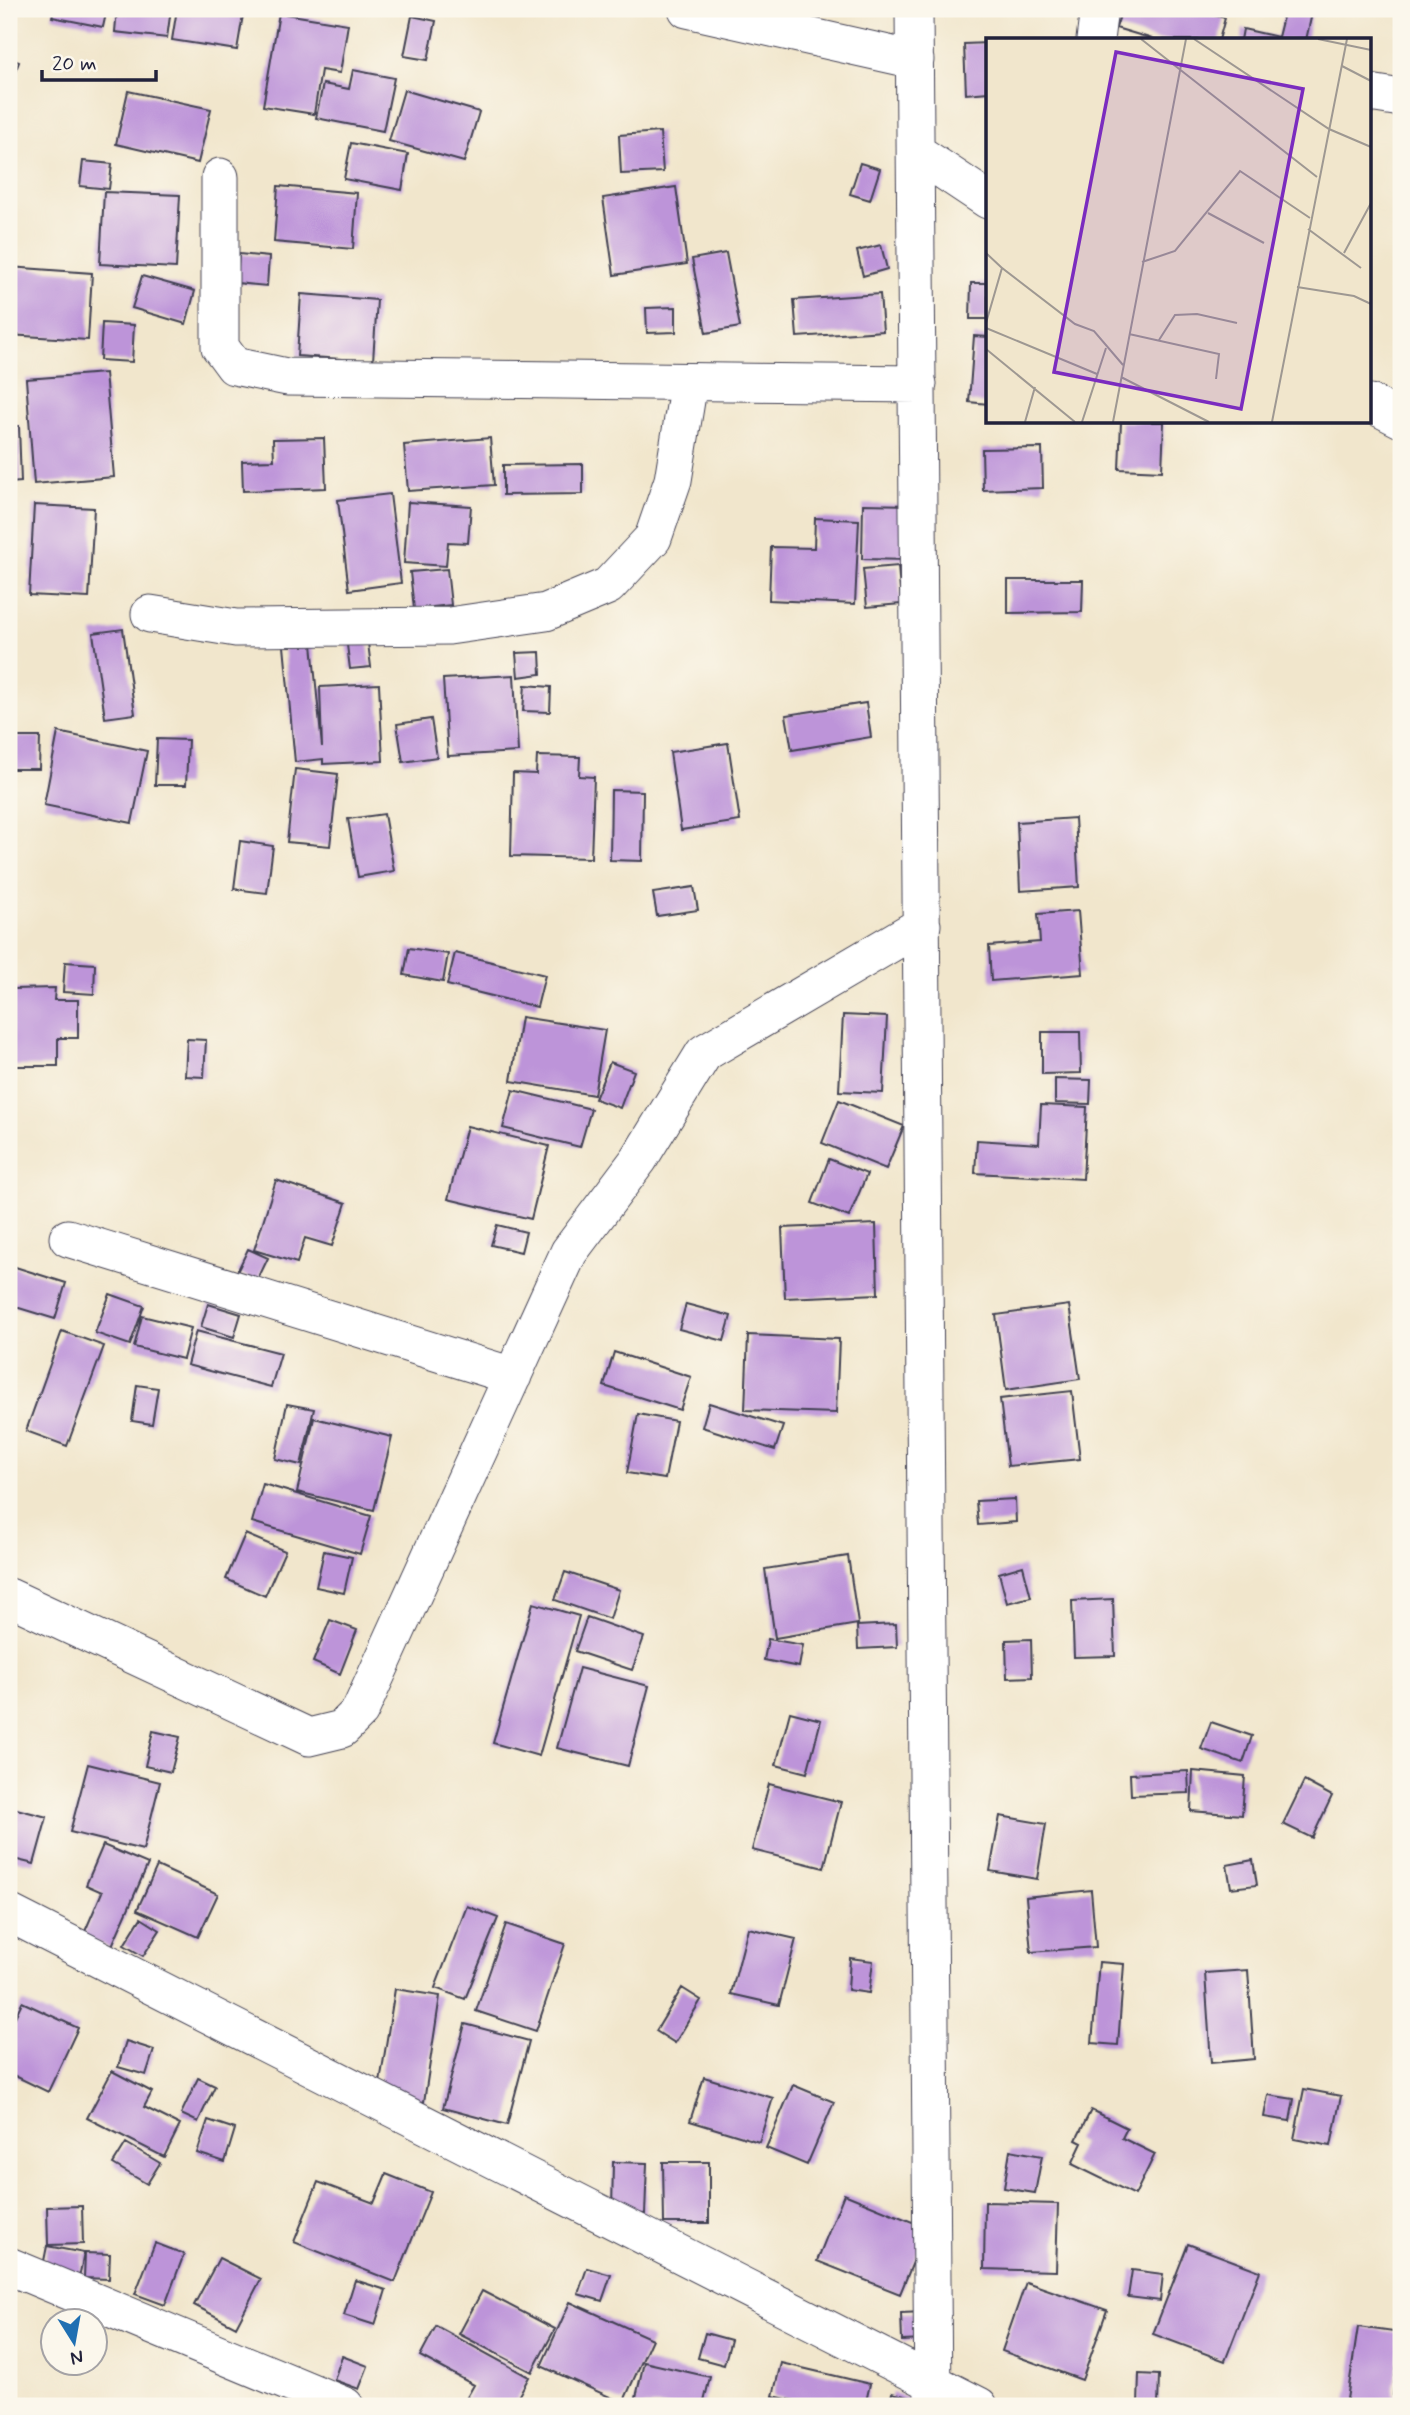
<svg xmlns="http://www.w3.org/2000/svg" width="1410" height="2415" font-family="Mynerve,sans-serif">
  <rect width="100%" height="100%" fill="#fbf7ec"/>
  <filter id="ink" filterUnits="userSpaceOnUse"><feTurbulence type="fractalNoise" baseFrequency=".0143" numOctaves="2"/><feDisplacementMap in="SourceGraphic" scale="14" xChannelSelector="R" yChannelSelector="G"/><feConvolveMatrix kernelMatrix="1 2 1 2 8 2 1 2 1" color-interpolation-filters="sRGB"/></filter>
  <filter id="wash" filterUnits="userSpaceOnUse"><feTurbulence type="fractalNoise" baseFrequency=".00686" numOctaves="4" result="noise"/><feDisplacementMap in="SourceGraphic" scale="28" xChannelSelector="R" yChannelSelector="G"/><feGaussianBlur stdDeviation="1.57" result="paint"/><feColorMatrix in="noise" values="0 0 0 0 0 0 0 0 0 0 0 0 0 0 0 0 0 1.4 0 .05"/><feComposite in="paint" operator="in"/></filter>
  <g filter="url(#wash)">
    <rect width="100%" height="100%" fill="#f1e6cc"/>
    <g id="blocks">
      <path fill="#bd94d9" d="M54,9H107L103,27L52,17Z
        M117,9H171L167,38L115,32Z
        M177,9H244L237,50L172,40Z
        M1122,9H1192L1225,18L1219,40H1156L1116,28Z
        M1285,9H1313L1306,40H1241L1243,29L1278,37Z
        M279,13L348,24L340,73L321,70L314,114L263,106Z
        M412,16L436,21L428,60L404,56Z
        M988,43V92L966,94L964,44Z
        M9,58L19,62L9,88Z
        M353,70L394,78L383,131L316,118L323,84L349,89Z
        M404,90L479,112L464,162L389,141Z
        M128,91L211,109L198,163L116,144Z
        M660,132L663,172L621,174L619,135Z
        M351,143L408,154L402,190L344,179Z
        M83,161L112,164L109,189L80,186Z
        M860,163L880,169L870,200L850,194Z
        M278,186L357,193L353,249L274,242Z
        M676,187L687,264L614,275L603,198Z
        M104,192L180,195L176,268L100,264Z
        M881,245L887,269L863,276L857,251Z
        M726,253L740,327L706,333L692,259Z
        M239,254L269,257L267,286L237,283Z
        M9,267L92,273L88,340L9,335Z
        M142,276L195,291L186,324L132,308Z
        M971,283H988V319H970Z
        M301,294L377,300L373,361L297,356Z
        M880,294L883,331L797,337L794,300Z
        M676,307V332L647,333L646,308Z
        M102,323L134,325L132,362L100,360Z
        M974,336L988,337V404L969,402Z
        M105,373L114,477L34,484L26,379Z
        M1121,422H1164L1162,471L1119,469Z
        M9,426H19L21,482L9,483Z
        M324,438L326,488L243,491L242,461L274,460L273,439Z
        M490,438L494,485L408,491L404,445Z
        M1042,448L1043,488L983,490L982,449Z
        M583,464V494L503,495V465Z
        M390,494L401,583L349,590L338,500Z
        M408,502L471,506L468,543L448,542L446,566L404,563Z
        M863,504L911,505L910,560L862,559Z
        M34,505L94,508L89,598L29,595Z
        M815,518L859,520L855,604L769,600L771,547L814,548Z
        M898,566L901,604L867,607L863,569Z
        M447,569L451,605L414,609L410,572Z
        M1008,580H1083L1082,612L1008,613Z
        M123,629L135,714L105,718L93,633Z
        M368,643L371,667L350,669L347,645Z
        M312,644L322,747L320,687L379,684L383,761L323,764V759L295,762L284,646Z
        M540,652L541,674L518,677L516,653Z
        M514,675L518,752L448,756L443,679Z
        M525,685L551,687L550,712L523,711Z
        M866,703L871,737L792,750L786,715Z
        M431,719L437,757L403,762L397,724Z
        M58,732L147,751L132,823L44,805Z
        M9,737H40L39,769H9Z
        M157,739L188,740L186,785H155Z
        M728,743L740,821L681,830L670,752Z
        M537,756L580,757L579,776L594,777L591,858L511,856L513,773L536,774Z
        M295,769L338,774L330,846L287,842Z
        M611,790L643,791L642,861L610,860Z
        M384,814L394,871L358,877L348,819Z
        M1075,818L1079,887L1020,891L1017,822Z
        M240,841L273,846L267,893L234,889Z
        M694,887L698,910L657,916L653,893Z
        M1078,911L1083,974L991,981L989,946L1040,942L1038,914Z
        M409,948L448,954L443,982L404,975Z
        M455,953L545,975L537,1007L447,985Z
        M65,962L95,964L94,994L63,992Z
        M55,988L54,1000H78V1038H58V1066H9L13,989Z
        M843,1015L887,1017L883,1093L839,1091Z
        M521,1017L605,1030L594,1095L511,1081Z
        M1042,1032H1080L1081,1073L1042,1074Z
        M187,1039L206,1040L204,1077L185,1076Z
        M610,1062L634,1071L620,1108L595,1099Z
        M1055,1079L1091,1080L1090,1104L1055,1103Z
        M513,1090L591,1109L580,1147L503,1128Z
        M839,1100L904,1126L886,1169L822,1143Z
        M1041,1105L1087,1107L1083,1179L975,1173L977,1140L1039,1144Z
        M467,1126L549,1146L531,1219L448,1199Z
        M829,1159L867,1174L849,1217L812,1203Z
        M276,1180L346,1203L332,1246L305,1238L297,1263L254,1250Z
        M876,1224L878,1294L785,1298L782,1228Z
        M497,1225L526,1232L521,1252L491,1245Z
        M248,1249L268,1258L257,1281L237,1272Z
        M9,1265L66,1283L55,1319L9,1305Z
        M110,1294L144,1306L130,1345L95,1333Z
        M208,1304L241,1314L234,1337L201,1327Z
        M686,1304L731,1316L724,1341L679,1329Z
        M1069,1305L1080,1379L1006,1390L996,1315Z
        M142,1316L191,1328L183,1359L134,1347Z
        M62,1331L104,1346L67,1446L26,1431Z
        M196,1331L281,1353L271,1387L187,1365Z
        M748,1335L839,1339L836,1413L745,1410Z
        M614,1352L691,1377L680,1410L604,1386Z
        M137,1385L158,1388L152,1424L132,1421Z
        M1072,1391L1080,1459L1008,1466L1000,1399Z
        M709,1403L783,1426L775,1450L702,1427Z
        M287,1404L314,1409L301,1465L275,1459Z
        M638,1414L676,1421L665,1479L627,1473Z
        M314,1418L392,1437L374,1510L297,1492Z
        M263,1484L371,1516L360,1554L252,1522Z
        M1015,1499L1016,1522L978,1525L976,1501Z
        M245,1534L285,1551L265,1596L226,1579Z
        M324,1551L352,1557L344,1593L316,1587Z
        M848,1556L858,1624L775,1638L765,1569Z
        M1023,1566L1031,1597L1007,1603L999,1573Z
        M565,1572L619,1590L610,1619L555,1600Z
        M1113,1599L1115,1656L1074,1657L1072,1601Z
        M533,1603L579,1616L539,1756L493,1743Z
        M587,1617L644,1637L632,1670L575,1651Z
        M330,1620L357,1630L340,1674L313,1662Z
        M896,1624L897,1647L858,1649L857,1626Z
        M768,1639L803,1645L799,1667L764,1660Z
        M1031,1639L1032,1677L1007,1678L1006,1640Z
        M579,1668L649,1686L628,1766L557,1748Z
        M790,1712L821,1720L807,1773L776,1765Z
        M1211,1722L1252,1736L1243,1763L1201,1749Z
        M153,1731L180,1737L171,1772L145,1766Z
        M88,1764L160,1782L143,1850L70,1832Z
        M1188,1771L1189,1793L1131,1795L1130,1774Z
        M1193,1771L1245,1776L1242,1815L1191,1811Z
        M1304,1781L1332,1796L1312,1838L1283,1824Z
        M769,1784L841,1802L824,1868L752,1850Z
        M9,1807L47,1817L34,1864L9,1858Z
        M1000,1816L1046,1824L1037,1879L990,1871Z
        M103,1845L148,1864L111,1948L83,1936L102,1892L86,1885Z
        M1253,1860L1257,1885L1231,1888L1227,1865Z
        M157,1866L218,1894L198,1937L137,1910Z
        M1091,1890L1096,1947L1031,1952L1026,1897Z
        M467,1906L498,1918L465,1999L435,1988Z
        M141,1918L160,1930L143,1956L124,1945Z
        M506,1924L565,1944L536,2031L476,2011Z
        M748,1928L796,1939L779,2005L731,1994Z
        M850,1958L873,1961L869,1993L848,1990Z
        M1099,1962L1124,1964L1118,2045L1092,2043Z
        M1248,1970L1254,2059L1211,2063L1205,1973Z
        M682,1988L701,2000L675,2043L656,2031Z
        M395,1989L440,1996L424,2102L378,2095Z
        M22,2002L78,2028L48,2092L9,2073V2030Z
        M465,2024L529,2041L507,2125L443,2108Z
        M126,2041L154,2050L146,2075L118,2067Z
        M112,2071L152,2092L144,2107L180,2125L164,2157L87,2118Z
        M704,2077L773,2098L759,2142L690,2121Z
        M198,2078L215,2086L198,2122L181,2114Z
        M793,2085L834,2102L807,2165L766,2148Z
        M1304,2089L1341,2096L1331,2146L1294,2139Z
        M1268,2095L1294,2099L1290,2121L1264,2117Z
        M1091,2110L1127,2128L1122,2138L1155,2154L1135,2195L1072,2164L1082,2143L1076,2140Z
        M208,2120L235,2129L225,2162L197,2153Z
        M126,2143L160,2163L147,2184L113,2164Z
        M1010,2150L1042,2156L1035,2193L1004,2188Z
        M613,2162L647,2163L645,2214L612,2212Z
        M663,2162H709V2223H664Z
        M386,2174L431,2192L395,2282L294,2242L318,2182L374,2203Z
        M844,2194L927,2228L900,2294L817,2261Z
        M985,2202L1058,2204L1056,2271L984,2269Z
        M82,2206L83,2244L48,2245L47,2207Z
        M155,2243L184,2254L165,2305L135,2294Z
        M1188,2244L1260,2271L1225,2361L1153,2334Z
        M47,2246L84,2253L78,2283L41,2276Z
        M85,2253L110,2254L109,2279L84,2278Z
        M219,2258L261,2279L236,2327L194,2305Z
        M587,2268L611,2275L602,2301L578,2294Z
        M1132,2270L1163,2274L1160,2301L1128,2297Z
        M355,2280L386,2290L375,2325L344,2315Z
        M1026,2282L1107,2310L1082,2380L1002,2351Z
        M482,2291L555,2329L532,2372L459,2334Z
        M570,2302L652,2339L623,2403L541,2366Z
        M924,2312L925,2340L902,2341L901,2313Z
        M436,2326L529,2377L513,2406H462L474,2385L420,2356Z
        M1358,2327L1401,2333L1393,2395L1401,2397V2406H1346Z
        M705,2333L731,2340L724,2365L698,2358Z
        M342,2356L368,2366L359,2389L334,2380Z
        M644,2362L710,2377L703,2406H634Z
        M781,2363L870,2384L865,2406H818L773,2396Z
        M1139,2374L1159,2375L1158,2406L1138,2405Z
        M892,2393L929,2402L928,2406H889Z"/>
    </g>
  </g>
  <g filter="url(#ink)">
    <use href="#blocks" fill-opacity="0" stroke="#413f51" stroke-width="2"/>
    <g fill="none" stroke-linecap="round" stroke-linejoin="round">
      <defs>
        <path id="minor" d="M687,9L915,60
          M914,9L933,2406
          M1095,40L1099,9
          M1370,93L1401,98
          M916,152L988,200
          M220,177V347L234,366L287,377L918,384
          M1370,403L1401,419
          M150,614L236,628L449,626L546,612L608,586L653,538L673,480L689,382
          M68,1238L513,1376
          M9,1597L309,1737L342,1729L360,1711L569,1252L639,1159L704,1053L922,925
          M9,1913L979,2406
          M9,2266L345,2406"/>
      </defs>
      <use href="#minor" stroke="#413f51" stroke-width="39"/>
      <use href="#minor" stroke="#fff" stroke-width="37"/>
    </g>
  </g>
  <g transform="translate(986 38)">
    <rect width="385" height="385" fill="#f1e6cc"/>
    <path fill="none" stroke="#9e9892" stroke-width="2" d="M155,1L331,139M208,1L343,91L385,109M332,1L385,12M356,28L385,43M222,175L278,205M322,191L375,230M0,215L16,230M358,215L385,165M156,224L189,213L254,133L324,180M311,249L368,258L385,266M0,285L16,230L89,286L108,293L137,327M0,290L111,336M143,296L233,316L230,341M173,302L189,277L211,276L251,285M0,311L89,384M135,339L223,384M39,384L49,349M96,384L120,310M127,384L200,1M286,384L361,1"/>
    <path fill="#7b2cbf" fill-opacity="0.15" stroke="#7b2cbf" stroke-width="3.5" d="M130,14L317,51L255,371L68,334Z"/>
    <rect width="385" height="385" fill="none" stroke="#22223b" stroke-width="3.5"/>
  </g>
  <rect width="1410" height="2415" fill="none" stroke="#fbf7ec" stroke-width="35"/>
  <g transform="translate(74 2342) rotate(169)"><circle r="33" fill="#fbf7ec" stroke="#a4a2a5" stroke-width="2"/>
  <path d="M0-5L12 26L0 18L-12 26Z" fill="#1f6fb2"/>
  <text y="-10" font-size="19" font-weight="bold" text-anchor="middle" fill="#22223b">N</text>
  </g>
  <path d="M42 70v10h114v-10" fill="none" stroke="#22223b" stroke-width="3.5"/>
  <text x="52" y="70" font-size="21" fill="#22223b" stroke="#fbf7ec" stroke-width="5" paint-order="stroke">20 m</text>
</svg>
